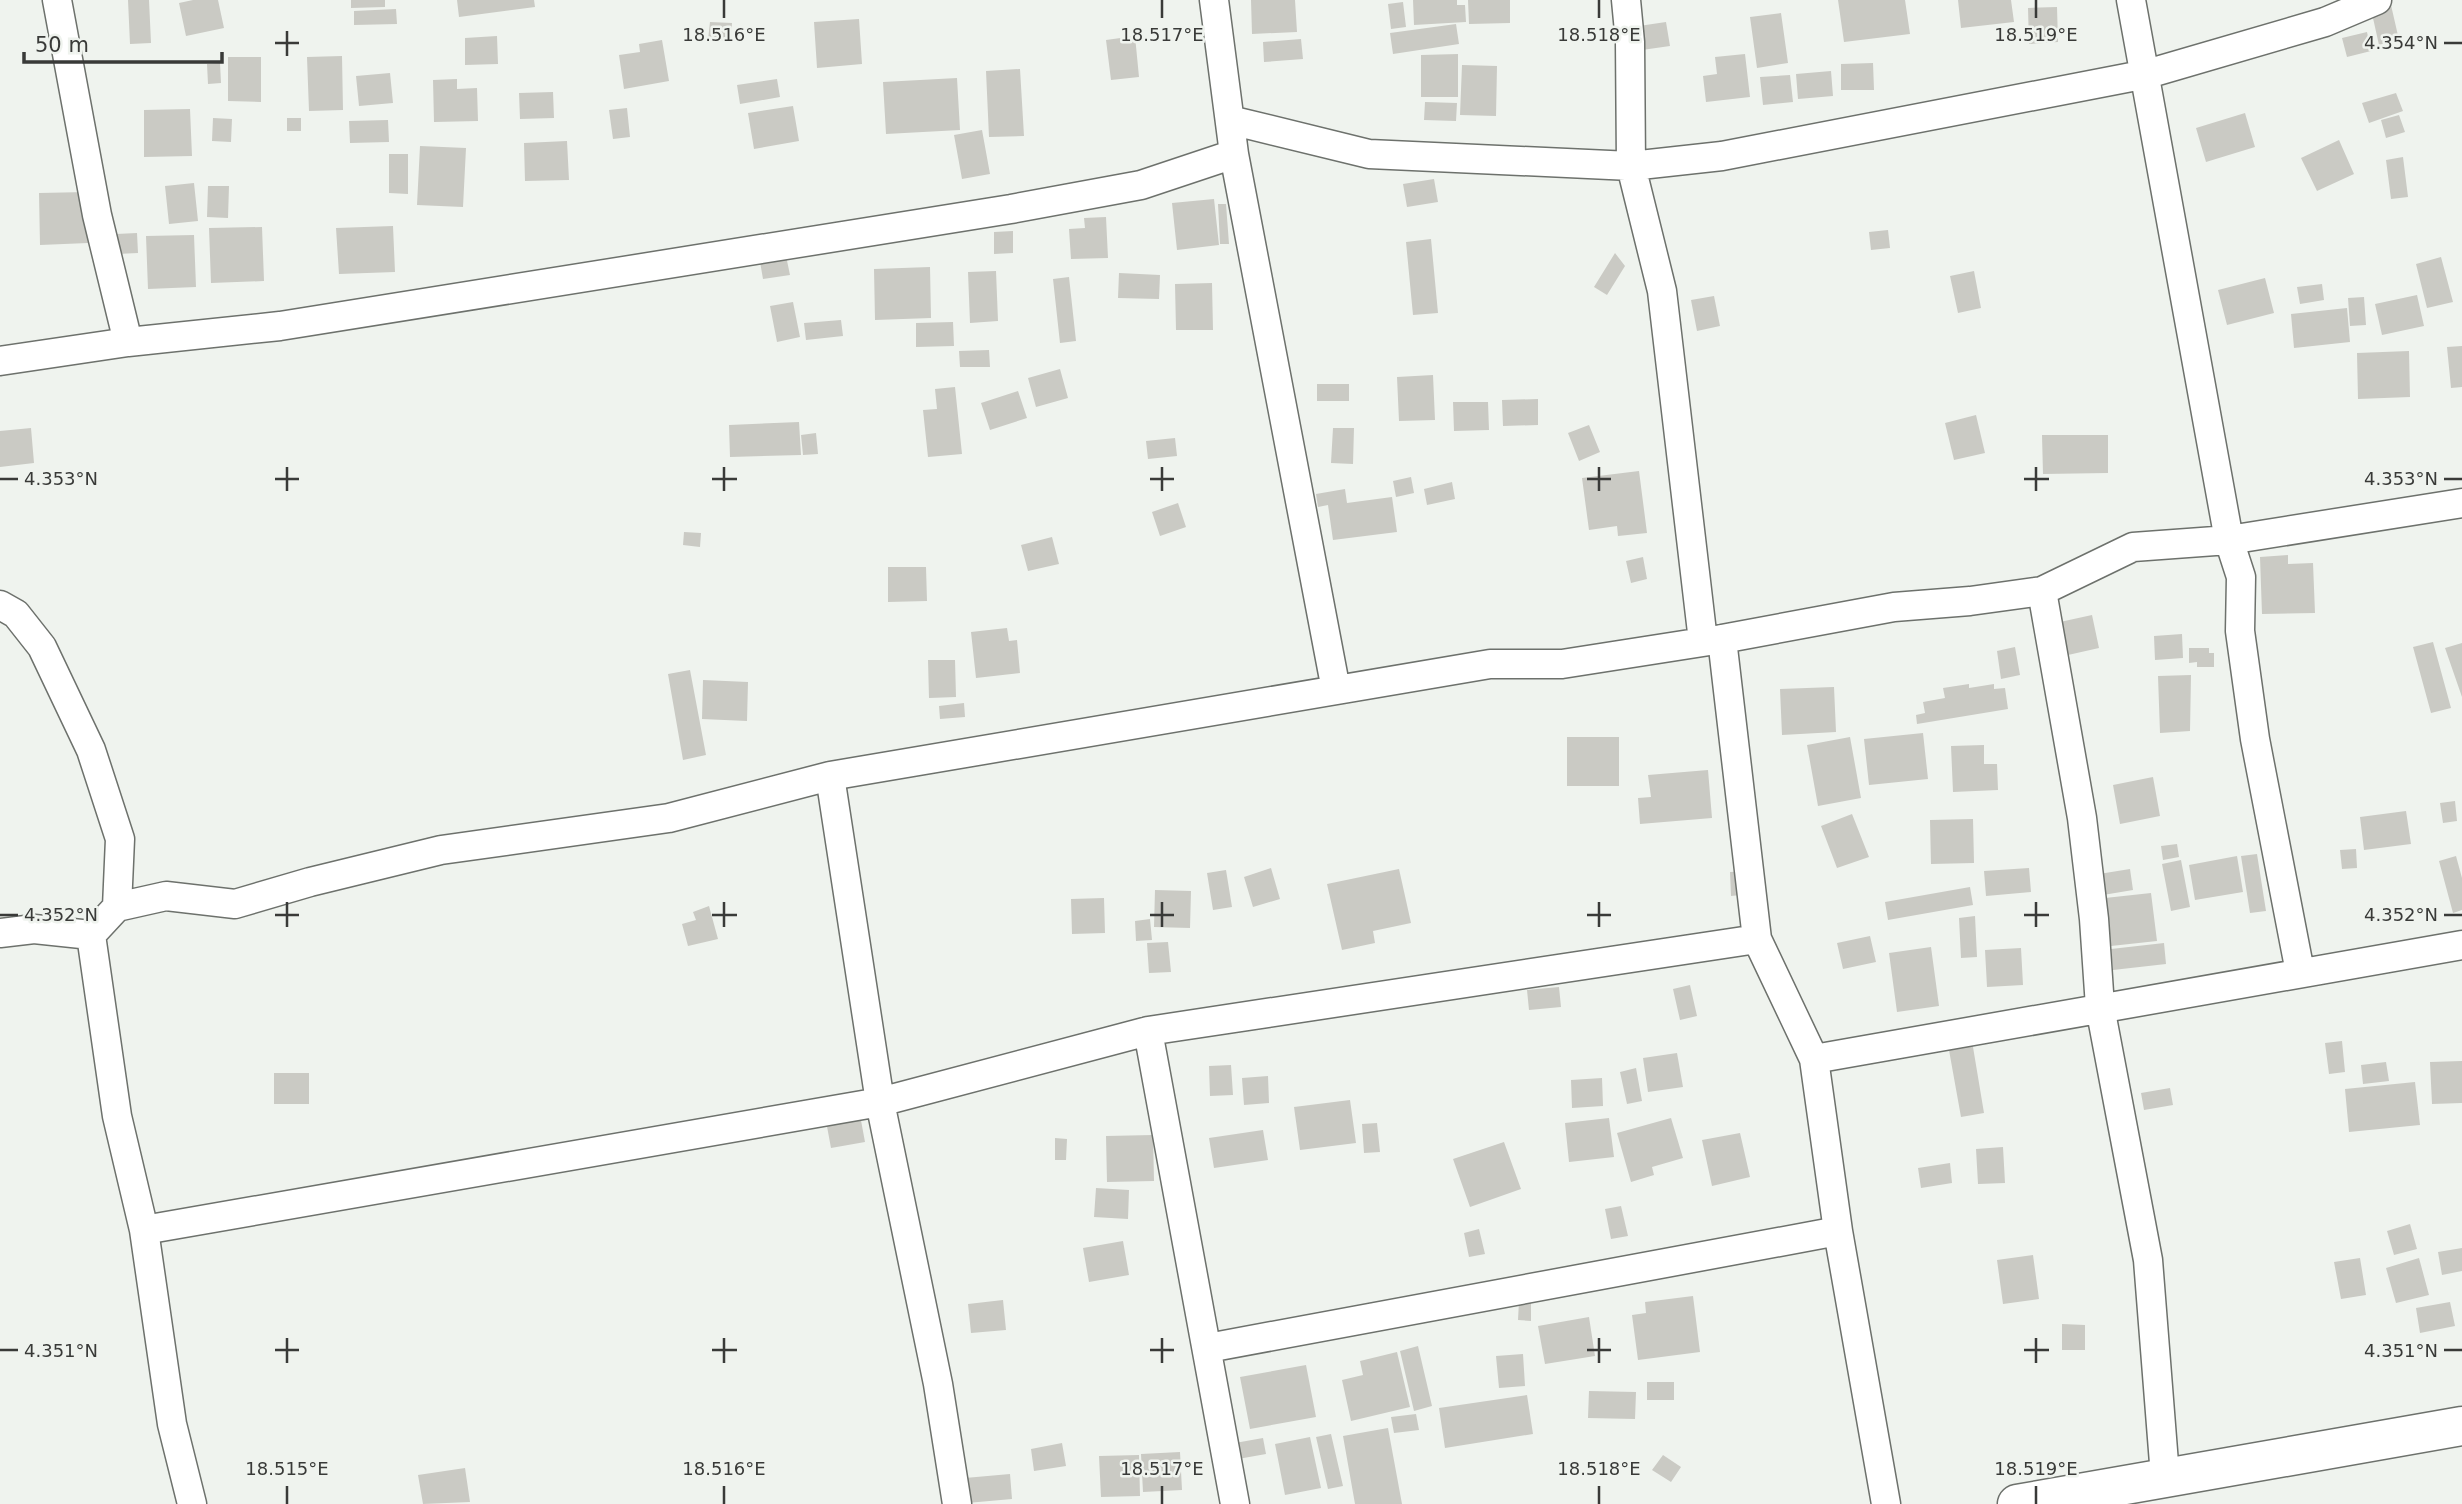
<svg xmlns="http://www.w3.org/2000/svg" width="2462" height="1504" font-family="'DejaVu Sans',sans-serif">
  <rect width="100%" height="100%" fill="#eff3ee"/>
  <path fill="#cacac4" d="M128,0H149L151,43L130,44Z
    M193,0H218L224,28L186,36L179,3Z
    M351,0H385V7L351,8Z
    M457,0H534L535,7L459,17Z
    M1251,0H1295L1297,32L1252,34Z
    M1413,0H1457V5H1465L1466,22L1414,25Z
    M1468,0H1510V23L1469,24Z
    M1838,0H1905L1910,34L1844,42Z
    M1958,0H2011L2014,22L1961,28Z
    M1403,2L1406,27L1391,29L1388,4Z
    M2391,5L2399,40L2379,45L2371,9Z
    M2057,7L2058,42L2029,44L2028,8Z
    M396,9L397,24L354,25V11Z
    M1781,13L1788,63L1757,68L1750,17Z
    M859,19L862,64L817,68L814,22Z
    M710,22L732,23L731,41L708,40Z
    M1666,22L1670,46L1642,50L1639,26Z
    M1456,24L1459,44L1393,54L1390,33Z
    M2367,32L2371,51L2347,57L2342,38Z
    M497,36L498,64L465,65V38Z
    M1135,36L1139,77L1111,80L1106,40Z
    M1301,39L1303,59L1264,62L1263,42Z
    M662,40L669,81L624,89L619,55L640,52L639,44Z
    M1458,54V97H1421V55Z
    M1745,54L1750,97L1706,102L1703,76L1717,74L1715,57Z
    M342,56L343,110L309,111L307,57Z
    M228,57H261V102L228,101Z
    M220,63L221,83L208,84L207,64Z
    M1873,63L1874,90H1841V64Z
    M1462,65L1497,66L1496,116L1460,115Z
    M1020,69L1024,136L989,137L986,71Z
    M1831,71L1833,96L1798,99L1796,74Z
    M390,73L393,103L359,106L356,76Z
    M1790,75L1793,102L1763,105L1760,77Z
    M957,78L960,130L886,134L883,82Z
    M457,79V89L477,88L478,121L434,122L433,80Z
    M777,79L780,97L740,104L737,85Z
    M553,92L554,118L520,119L519,93Z
    M2396,93L2403,111L2369,123L2362,103Z
    M1425,102L1457,103L1456,121L1424,120Z
    M793,106L799,141L754,149L748,113Z
    M627,108L630,137L613,139L609,110Z
    M190,109L192,156L144,157V110Z
    M2245,113L2255,147L2206,162L2196,128Z
    M2399,115L2405,132L2386,138L2381,120Z
    M213,118L232,119L231,142L212,141Z
    M287,118H301V131H287Z
    M388,120L389,142L350,143L349,121Z
    M982,130L990,174L962,179L954,135Z
    M2339,140L2354,174L2317,191L2301,158Z
    M567,141L569,180L525,181L524,143Z
    M420,146L466,148L463,207L417,205Z
    M389,154H408V194L389,193Z
    M2403,157L2408,197L2391,199L2386,160Z
    M1434,179L1438,202L1407,207L1403,184Z
    M194,183L198,221L169,224L165,186Z
    M208,186H229L228,218L207,217Z
    M87,192L88,243L40,245L39,193Z
    M1214,199L1219,245L1177,250L1172,203Z
    M1218,204H1226L1229,244H1220Z
    M1106,217L1108,258L1071,259L1069,229L1085,228L1084,218Z
    M393,226L395,272L339,274L336,228Z
    M262,227L264,281L211,283L209,228Z
    M1888,230L1890,248L1871,250L1869,232Z
    M1013,231V253L994,254V232Z
    M137,233L138,253L117,254L116,234Z
    M194,235L196,287L148,289L146,236Z
    M1431,239L1438,313L1413,315L1406,242Z
    M785,251L790,275L763,279L759,256Z
    M1615,253L1625,266L1607,295L1594,287Z
    M2441,257L2453,302L2427,308L2416,264Z
    M930,267L931,318L875,320L874,269Z
    M996,271L998,321L970,323L968,272Z
    M1974,271L1981,308L1958,313L1950,276Z
    M1119,273L1160,275L1159,299L1118,298Z
    M1069,277L1076,341L1060,343L1053,279Z
    M2265,278L2274,313L2227,325L2218,290Z
    M1212,283L1213,330H1176L1175,284Z
    M2322,284L2324,300L2300,304L2297,287Z
    M2417,295L2424,326L2382,335L2375,304Z
    M1714,296L1720,326L1697,331L1691,300Z
    M2364,297L2366,325L2350,326L2348,298Z
    M793,302L800,337L777,342L770,306Z
    M2347,308L2350,342L2294,348L2291,314Z
    M841,320L843,336L806,340L804,323Z
    M953,322L954,346L916,347V323Z
    M2462,346V387L2451,388L2447,347Z
    M989,350L990,367H960L959,351Z
    M2409,351L2410,397L2358,399L2357,353Z
    M1060,369L1068,398L1036,407L1028,378Z
    M1433,375L1435,420L1399,421L1397,377Z
    M1317,384H1349V401H1317Z
    M955,387L962,454L928,457L923,410L937,409L935,389Z
    M1018,391L1027,418L990,430L981,403Z
    M1538,399V425L1503,426L1502,400Z
    M1453,402H1488L1489,430L1454,431Z
    M1976,415L1985,453L1954,460L1945,423Z
    M799,422L801,455L730,457L729,425Z
    M1589,425L1600,452L1579,461L1568,433Z
    M31,428L34,463L0,467V431Z
    M1333,428H1354L1353,464L1331,463Z
    M816,433L818,454L803,455L801,435Z
    M2042,435H2108V473L2043,474Z
    M1175,438L1177,456L1148,459L1146,441Z
    M1639,471L1647,533L1618,536L1617,526L1589,530L1582,478Z
    M1411,477L1414,493L1396,497L1393,481Z
    M1452,482L1455,499L1427,505L1424,489Z
    M1345,489L1347,503L1392,497L1397,532L1333,540L1328,505L1318,507L1316,494Z
    M1178,503L1186,527L1160,536L1152,512Z
    M684,532L701,533L700,547L683,545Z
    M1052,537L1059,564L1028,571L1021,545Z
    M2288,555V564L2313,563L2315,613L2262,614L2260,557Z
    M1643,557L1647,579L1631,583L1626,561Z
    M888,567H926L927,601L888,602Z
    M2092,615L2099,648L2068,655L2060,622Z
    M1007,628L1009,641L1017,640L1020,673L976,678L971,632Z
    M2182,634L2183,658L2155,660L2154,636Z
    M2433,642L2451,708L2431,713L2413,647Z
    M2462,643V697L2445,648Z
    M2015,647L2020,675L2001,679L1997,651Z
    M2189,648H2209V653H2214V667H2197V662L2189,663Z
    M928,660H955L956,697L929,698Z
    M690,670L706,755L683,760L668,674Z
    M2191,675L2190,731L2160,733L2158,676Z
    M703,680L748,682L747,721L702,719Z
    M1969,684V688L1994,684V689L2005,688L2008,709L1917,724L1916,715L1925,713L1923,702L1945,698L1943,688Z
    M1834,687L1836,732L1782,735L1780,689Z
    M964,703L965,717L940,719L939,706Z
    M1923,733L1928,779L1869,785L1864,739Z
    M1567,737H1619V786H1567Z
    M1850,737L1861,798L1818,806L1807,745Z
    M1984,745V764H1997L1998,790L1953,792L1951,746Z
    M1708,770L1712,818L1640,824L1638,798L1651,797L1648,775Z
    M2153,777L2160,816L2120,824L2113,785Z
    M2455,801L2457,821L2443,823L2440,803Z
    M2406,811L2411,844L2364,850L2360,817Z
    M1852,814L1869,857L1837,868L1821,826Z
    M1973,819L1974,863L1931,864L1930,820Z
    M2177,844L2179,857L2163,860L2161,846Z
    M2356,849L2357,868L2342,869L2340,850Z
    M2257,854L2266,911L2250,913L2241,856Z
    M2237,856L2243,892L2195,900L2189,865Z
    M2456,856L2462,878V910L2453,913L2439,861Z
    M2181,860L2190,907L2171,911L2162,864Z
    M1271,868L1280,899L1253,907L1244,877Z
    M2029,868L2031,892L1986,896L1984,871Z
    M1399,869L1411,923L1373,931L1375,943L1342,950L1327,884Z
    M2130,869L2133,890L2103,895L2099,874Z
    M1226,870L1232,907L1213,910L1207,873Z
    M1748,871L1750,894L1731,896L1730,872Z
    M1970,887L1973,905L1888,920L1885,902Z
    M1155,890L1191,891L1190,928L1154,927Z
    M2151,893L2157,941L2111,946L2105,898Z
    M1104,898L1105,933L1072,934L1071,899Z
    M709,906L718,939L688,946L682,924L696,920L693,912Z
    M1975,916L1977,957L1961,958L1959,918Z
    M1150,919L1152,940L1136,941L1135,921Z
    M1870,936L1876,962L1843,969L1837,943Z
    M1168,942L1171,972L1149,973L1147,943Z
    M2164,943L2166,964L2113,970L2111,949Z
    M1931,947L1939,1006L1897,1012L1889,953Z
    M2021,948L2023,985L1987,987L1985,950Z
    M1690,985L1697,1016L1680,1020L1673,989Z
    M1559,987L1561,1007L1529,1010L1527,990Z
    M1971,1035L1984,1113L1961,1117L1947,1039Z
    M2342,1041L2345,1072L2329,1074L2325,1043Z
    M1677,1053L1683,1087L1648,1092L1643,1058Z
    M2462,1061V1103L2432,1104L2430,1062Z
    M2386,1062L2389,1081L2363,1084L2361,1065Z
    M1231,1065L1233,1095L1210,1096L1209,1066Z
    M1636,1068L1642,1101L1627,1104L1620,1072Z
    M274,1073H309V1104H274Z
    M1268,1076L1269,1103L1244,1105L1242,1078Z
    M1602,1078L1603,1106L1572,1108L1571,1080Z
    M2415,1082L2420,1125L2349,1132L2345,1089Z
    M2170,1088L2173,1105L2144,1110L2141,1093Z
    M1350,1100L1356,1143L1300,1150L1294,1107Z
    M860,1115L865,1142L831,1148L826,1121Z
    M1609,1118L1614,1157L1569,1162L1565,1123Z
    M1671,1118L1683,1158L1652,1167L1654,1175L1631,1182L1617,1133Z
    M1377,1123L1380,1152L1364,1153L1362,1124Z
    M1263,1130L1268,1160L1214,1168L1209,1138Z
    M1740,1133L1750,1177L1712,1186L1702,1140Z
    M1153,1135L1154,1181L1107,1182L1106,1136Z
    M1055,1138L1067,1139L1066,1160H1055Z
    M1504,1142L1521,1189L1470,1207L1453,1159Z
    M2003,1147L2005,1183L1978,1184L1976,1149Z
    M1950,1163L1952,1183L1921,1188L1918,1168Z
    M1096,1188L1129,1190L1128,1219L1094,1217Z
    M1621,1206L1628,1236L1611,1239L1605,1209Z
    M2410,1224L2417,1249L2394,1255L2387,1231Z
    M1479,1229L1485,1254L1469,1257L1464,1233Z
    M1123,1241L1129,1275L1089,1282L1083,1248Z
    M2462,1248V1271L2442,1275L2438,1252Z
    M2033,1255L2039,1299L2003,1304L1997,1260Z
    M2360,1258L2366,1295L2341,1299L2334,1262Z
    M2419,1258L2429,1295L2396,1303L2386,1268Z
    M1693,1296L1700,1352L1638,1360L1632,1315L1646,1313L1645,1302Z
    M1003,1300L1006,1330L971,1333L968,1304Z
    M1519,1301H1531V1321L1518,1320Z
    M2450,1302L2455,1326L2420,1333L2416,1308Z
    M1589,1317L1595,1356L1545,1364L1538,1326Z
    M2062,1324L2085,1325V1350H2062Z
    M1418,1346L1432,1406L1414,1411L1400,1351Z
    M1397,1352L1410,1407L1351,1421L1342,1380L1363,1375L1360,1361Z
    M1523,1354L1525,1386L1499,1388L1496,1356Z
    M1306,1365L1316,1417L1250,1429L1240,1377Z
    M1647,1382H1674V1400H1647Z
    M1589,1391L1636,1392L1635,1419L1588,1418Z
    M1527,1395L1533,1434L1445,1448L1439,1408Z
    M1416,1414L1419,1430L1394,1433L1391,1417Z
    M1388,1428L1402,1504H1355L1343,1436Z
    M1331,1434L1343,1486L1328,1489L1316,1437Z
    M1310,1437L1321,1488L1285,1495L1275,1444Z
    M1263,1438L1266,1454L1238,1459L1235,1443Z
    M1062,1443L1066,1466L1034,1471L1031,1449Z
    M1180,1452L1182,1490L1143,1492L1141,1454Z
    M1139,1455L1140,1496L1101,1497L1099,1456Z
    M1663,1455L1681,1467L1671,1482L1652,1470Z
    M465,1468L470,1502L423,1504L418,1475Z
    M1010,1474L1012,1499L967,1503L965,1478Z"/>
  <g fill="none" stroke-linecap="round" stroke-linejoin="round">
    <defs>
      <path id="street" d="M57,0L97,215L128,342
        M1214,0L1234,154L1336,690
        M1626,0L1630,42L1631,166L1662,291L1703,641
        M2131,0L2229,540L2241,577L2240,631L2255,739L2300,972
        M1230,120L1369,154L1631,166L1722,156L2147,74L2325,22L2377,0
        M0,361L128,342L280,326L1011,209L1141,185L1234,154
        M2042,591L2082,818L2094,919L2100,1007L2148,1260L2165,1476
        M0,605L16,614L42,647L91,750L120,839L117,907
        M1722,639L1757,939L1814,1059L1838,1231L1886,1504
        M830,776L880,1102L938,1384L957,1504
        M0,933L34,929L91,935L117,907L166,896L235,904L310,882L441,850L669,818L830,776L1490,664H1562L1722,639L1894,607L1970,601L2042,591L2133,547L2229,540L2462,503
        M91,935L117,1116L144,1230L172,1424L192,1504
        M1148,1031L1235,1504
        M1814,1059L2462,945
        M144,1230L880,1102L1148,1031L1757,939
        M1208,1348L1838,1231"/>
      <path id="secondary" d="M2017,1504L2462,1426"/>
    </defs>
    <use href="#street" stroke="#6d716c" stroke-width="31"/>
    <use href="#secondary" stroke="#6d716c" stroke-width="41"/>
    <use href="#street" stroke="#fff" stroke-width="28"/>
    <use href="#secondary" stroke="#fff" stroke-width="38"/>
  </g>
  <path fill="none" stroke="#393a38" stroke-width="2.5" d="M724,0V18M1162,0V18M1599,0V18M2036,0V18M287,31V56M275,43H299M2444,43H2462M287,467V491M724,467V491M1162,467V491M1599,467V491M2036,467V491M0,479H18M275,479H299M712,479H737M1150,479H1174M1587,479H1611M2024,479H2049M2444,479H2462M287,902V927M724,902V927M1162,902V927M1599,902V927M2036,902V927M0,915H18M275,915H299M712,915H737M1150,915H1174M1587,915H1611M2024,915H2049M2444,915H2462M287,1338V1363M724,1338V1363M1162,1338V1363M1599,1338V1363M2036,1338V1363M0,1350H18M275,1350H299M712,1350H737M1150,1350H1174M1587,1350H1611M2024,1350H2049M2444,1350H2462M287,1486V1504M724,1486V1504M1162,1486V1504M1599,1486V1504M2036,1486V1504"/>
  <g font-size="18" text-anchor="middle" fill="#393a38" stroke="#eff3ee" stroke-width="5" stroke-linejoin="round" paint-order="stroke">
    <text x="724" y="41">18.516°E</text>
    <text x="1162" y="41">18.517°E</text>
    <text x="1599" y="41">18.518°E</text>
    <text x="2036" y="41">18.519°E</text>
    <text x="2401" y="49">4.354°N</text>
    <text x="61" y="485">4.353°N</text>
    <text x="2401" y="485">4.353°N</text>
    <text x="61" y="921">4.352°N</text>
    <text x="2401" y="921">4.352°N</text>
    <text x="61" y="1357">4.351°N</text>
    <text x="2401" y="1357">4.351°N</text>
    <text x="287" y="1475">18.515°E</text>
    <text x="724" y="1475">18.516°E</text>
    <text x="1162" y="1475">18.517°E</text>
    <text x="1599" y="1475">18.518°E</text>
    <text x="2036" y="1475">18.519°E</text>
  </g>
  <path d="M24 52v10h198v-10" fill="none" stroke="#393a38" stroke-width="3.5"/>
  <text x="35" y="52" font-size="21" fill="#393a38" stroke="#eff3ee" stroke-width="5" paint-order="stroke">50 m</text>
</svg>
